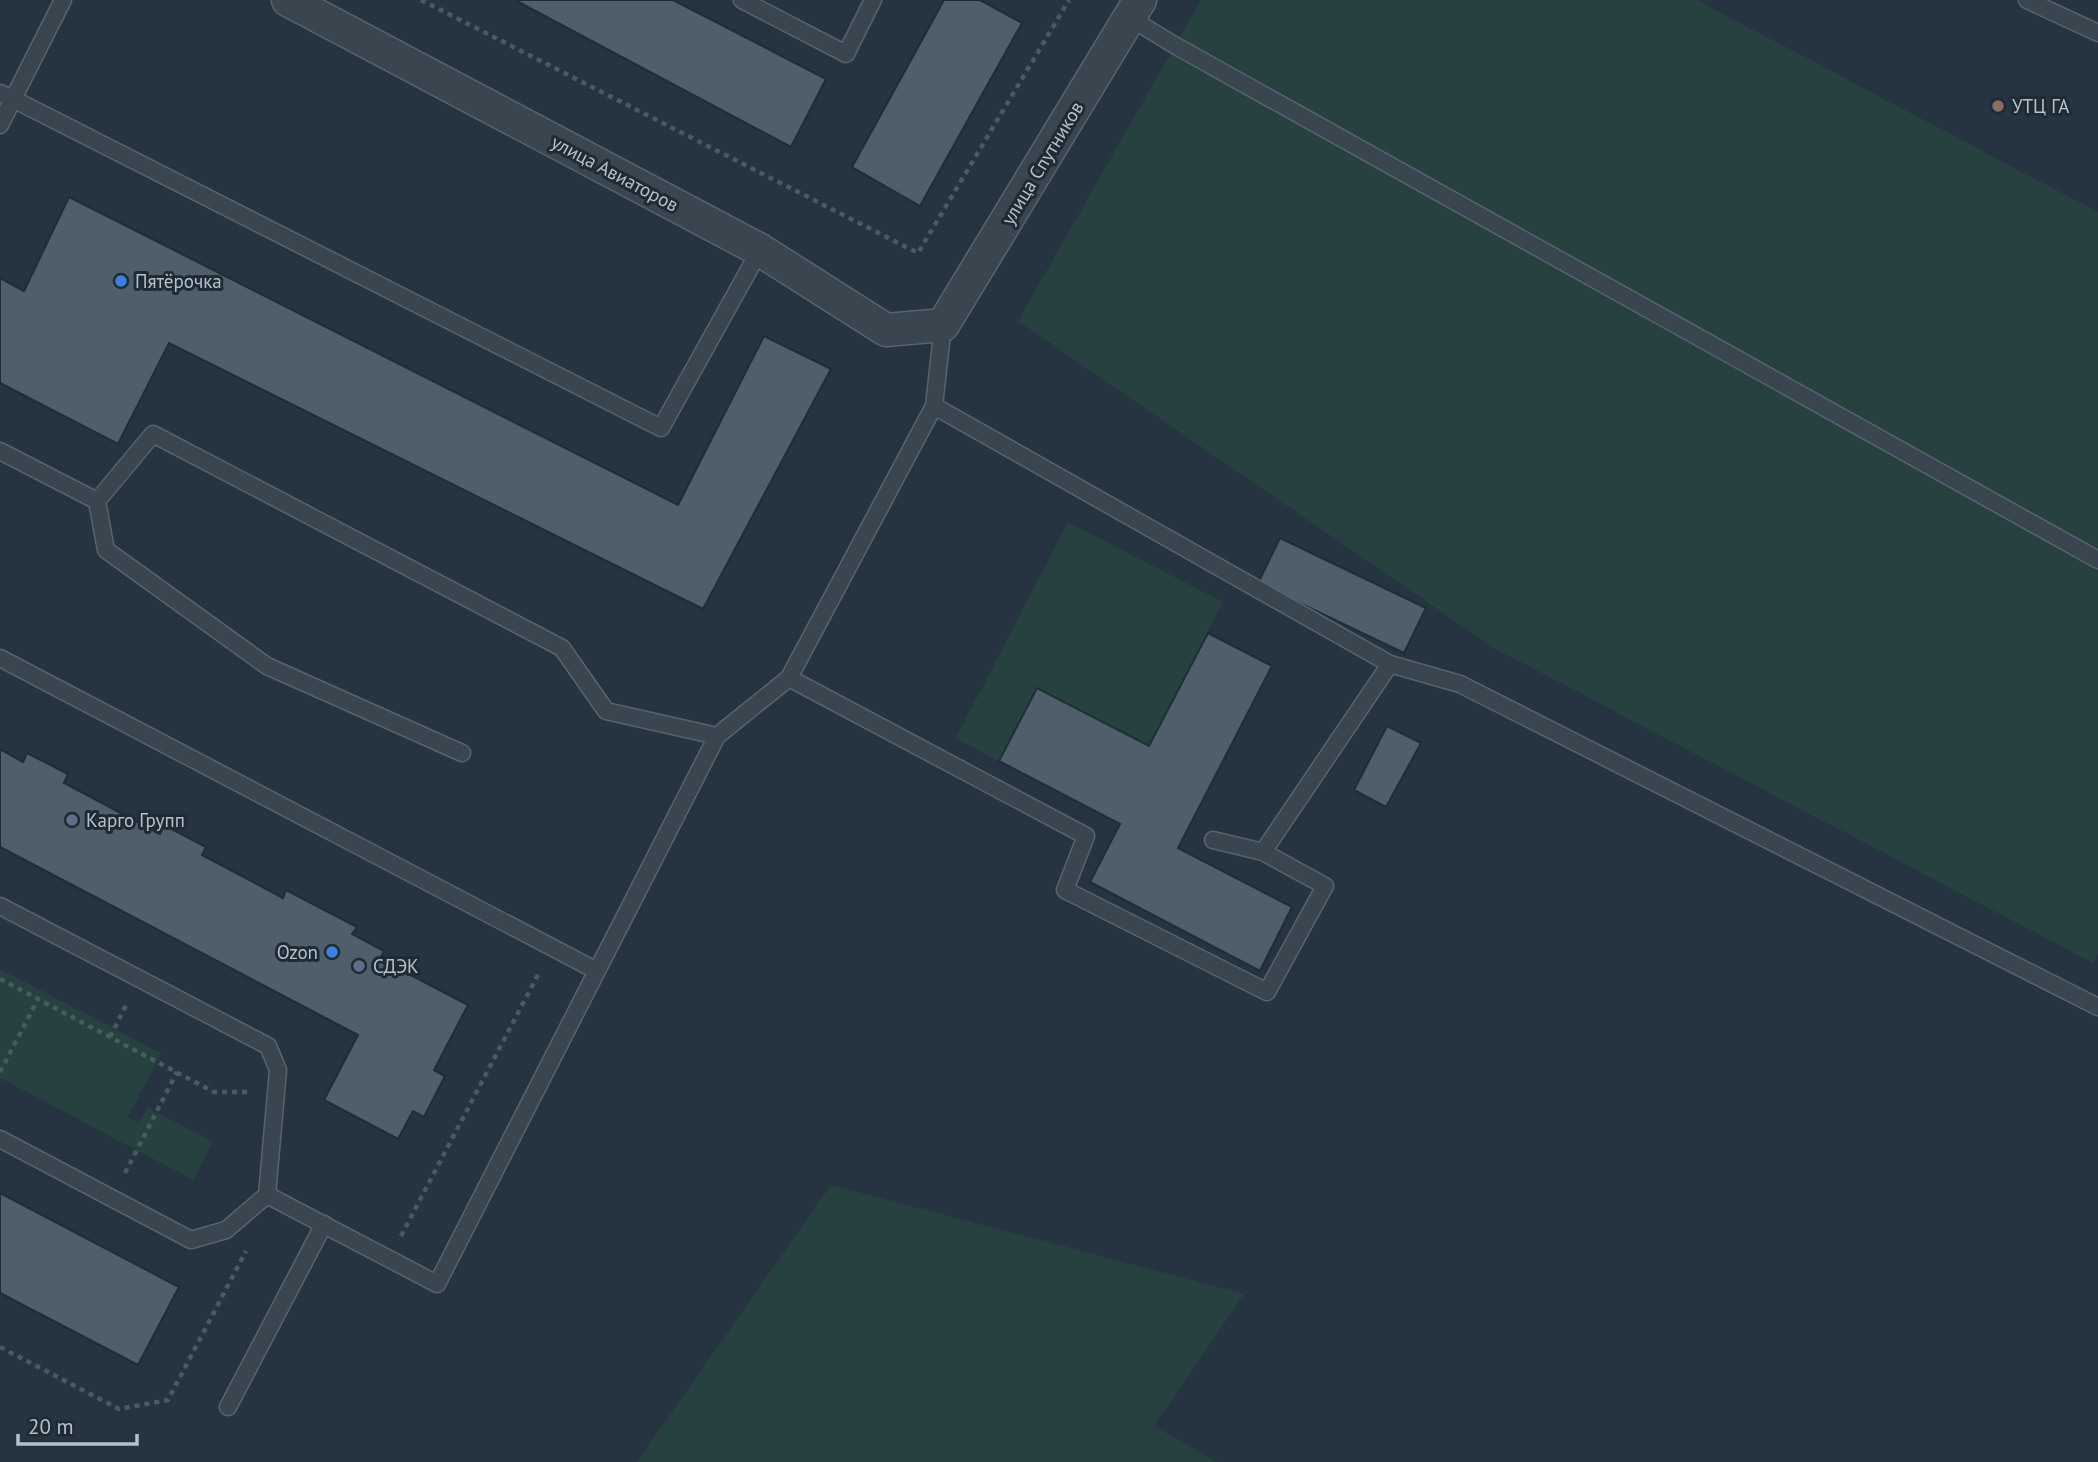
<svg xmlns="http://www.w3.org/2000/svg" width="2098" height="1462" font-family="'PT Sans',sans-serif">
  <rect width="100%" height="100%" fill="#253440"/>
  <path fill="#274140" d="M1201,0H1697L2098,212V953L2093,963L1494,648L1018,321Z
    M1068,522L1223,602L1149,746L1037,688L999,761L956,738Z
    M0,969L161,1053L128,1117L139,1123L148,1108L213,1142L193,1180L0,1078Z
    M831,1185L1244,1294L1154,1426L1217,1462H637Z"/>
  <path fill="#4e5e6b" stroke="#202d37" stroke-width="2" d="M515,0H673L826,79L791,147Z
    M944,0H980L1022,23L920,206L852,167Z
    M69,197L678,505L764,336L831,369L703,609L169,343L118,444L0,383V278L24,291Z
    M1280,538L1426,608L1404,653L1258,583Z
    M1208,633L1272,666L1178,848L1292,907L1260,971L1090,882L1120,824L999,761L1037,688L1149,746Z
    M1387,726L1421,743L1386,807L1354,790Z
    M0,749L23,762L27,753L68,774L64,783L85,794L160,834L164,825L206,847L202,855L283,898L286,890L357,927L352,934L384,951L380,959L468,1005L434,1070L445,1076L424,1117L413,1111L398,1139L324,1100L358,1035L0,847Z
    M0,1193L179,1287L138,1365L0,1293Z"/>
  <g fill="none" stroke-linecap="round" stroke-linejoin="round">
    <defs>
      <path id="lane" d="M63,0L13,99L661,428L760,250
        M742,0L846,54L873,0
        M2027,0L2098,33
        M1130,18L1176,46L2098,560
        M0,93L13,99L0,125
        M934,406L1390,664L1263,852
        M0,451L97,501
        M0,658L597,971
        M1390,664L1460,684L2098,1007
        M789,678L1086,836L1065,890L1267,992L1325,886L1263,852L1213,840
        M462,753L267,666L106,550L97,501L153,434L562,648L606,711L717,736L789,678L934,406L943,325
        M0,906L268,1046L278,1070L267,1195
        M0,1139L191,1240L226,1230L267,1195L437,1284L717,736
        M228,1407L324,1224"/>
      <path id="street" d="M288,0L760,250L886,330L943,325L1140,0"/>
    </defs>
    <use href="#lane" stroke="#57636d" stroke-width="19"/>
    <use href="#street" stroke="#57636d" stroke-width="35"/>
    <path stroke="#455d5c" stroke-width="4.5" stroke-dasharray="5 5" stroke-linecap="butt" d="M421,0L918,253L1069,0
      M0,979L214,1092H247
      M110,1037L127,1003
      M0,1072L38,999
      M125,1173L177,1072
      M401,1236L540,971
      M0,1347L119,1409L168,1400L246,1251"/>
    <use href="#lane" stroke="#394650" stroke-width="16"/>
    <use href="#street" stroke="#394650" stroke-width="32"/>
  </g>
  <circle fill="#8d6e63" stroke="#1e2b35" stroke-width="2.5" cx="1998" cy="106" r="7"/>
  <g fill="#3f7fe0" stroke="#1e2b35" stroke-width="2.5">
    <circle cx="121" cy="281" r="7"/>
    <circle cx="332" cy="952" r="7"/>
  </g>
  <g fill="#5c6f8a" stroke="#1e2b35" stroke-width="2.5">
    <circle cx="72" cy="820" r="7"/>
    <circle cx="359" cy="966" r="7"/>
  </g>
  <g text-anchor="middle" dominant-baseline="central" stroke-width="6" stroke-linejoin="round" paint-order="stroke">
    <g font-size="19" fill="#b6c0ca" stroke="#1e2b35" text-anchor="start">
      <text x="2012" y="106">УТЦ ГА</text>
      <text x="135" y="281">Пятёрочка</text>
      <text x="86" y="820">Карго Групп</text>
      <text x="318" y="952" text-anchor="end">Ozon</text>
      <text x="373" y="966">СДЭК</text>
    </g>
    <g font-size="19" fill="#b6c0ca" stroke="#1e2b35">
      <text transform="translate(1042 163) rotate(-59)">улица Спутников</text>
      <text transform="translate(615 173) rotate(28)">улица Авиаторов</text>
    </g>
  </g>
  <path d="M18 1434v10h119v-10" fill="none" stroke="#b6c0ca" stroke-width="3.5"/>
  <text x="28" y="1434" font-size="21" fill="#b6c0ca" stroke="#1e2b35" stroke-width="5" paint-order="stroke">20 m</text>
</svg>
